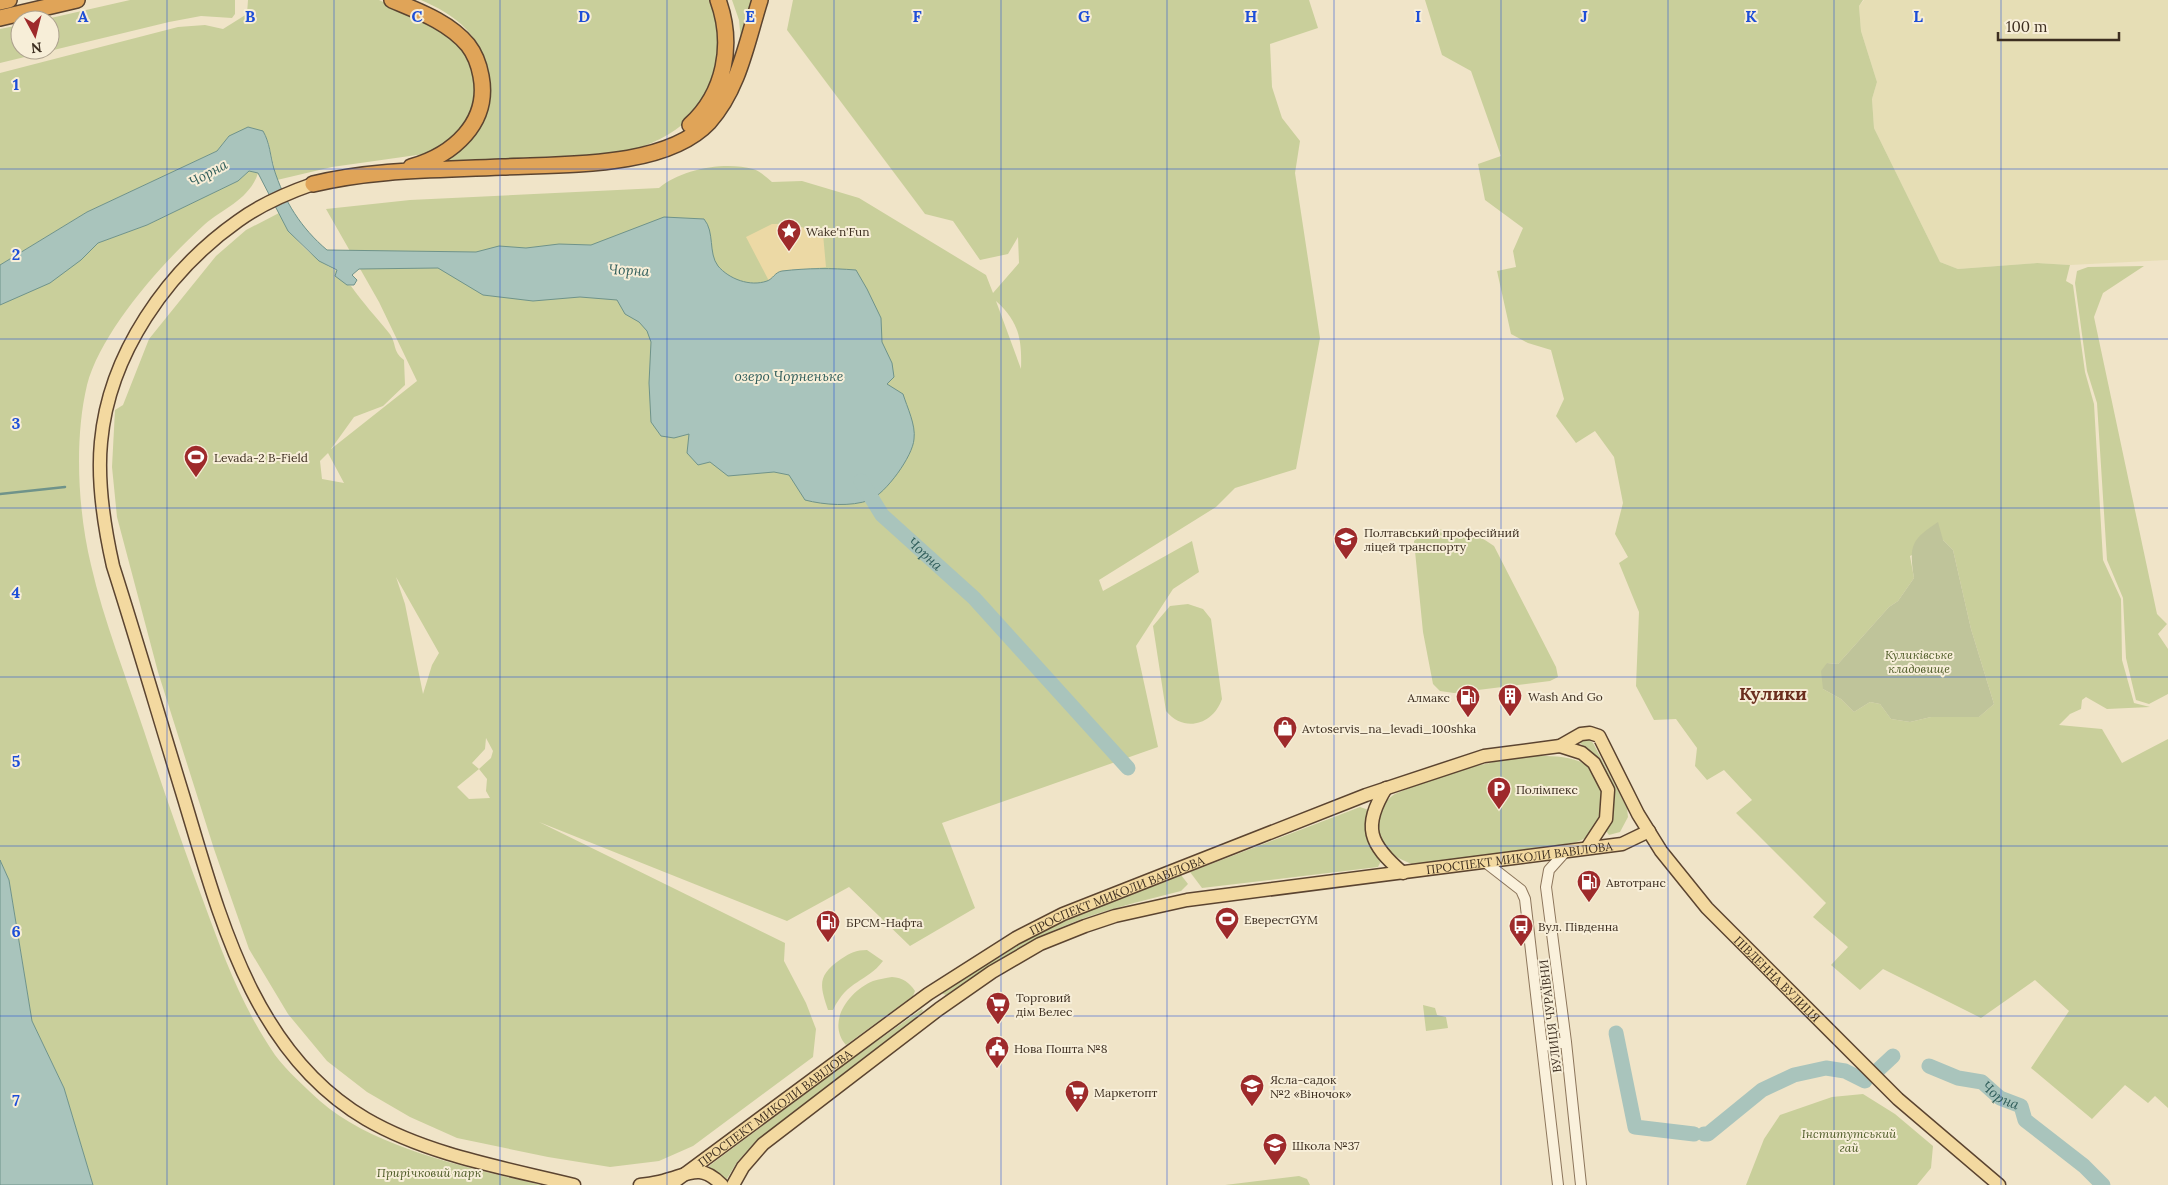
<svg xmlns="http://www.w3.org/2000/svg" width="2168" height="1185" font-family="Lora,serif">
  <rect width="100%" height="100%" fill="#f0e4c8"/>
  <path fill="#e6deb5" d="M1864,0H2168V260L2070,265L2037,263L1958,269L1940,262L1874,128L1872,99L1877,82L1861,31L1859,6Z"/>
  <path fill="#c9cf9b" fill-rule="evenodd" d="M130,0H235V14L232,18L201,16L169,22L0,63V29L20,25V50H50V20H42Z
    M248,0H379L439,28L470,55L479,94L465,129L431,153L332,167L277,180L268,141L263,131L229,136L217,151L87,212L0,265V73L178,27L205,25L223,29L247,14Z
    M421,0H714C716,11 720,23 721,34C722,41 719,50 718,57C710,116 668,144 613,154L438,161C448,156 460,152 468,144C499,112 497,61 466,29C454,16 437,7 421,0Z
    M732,0H758L741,41L739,20Z
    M793,0H1309L1318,28L1270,44L1272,87L1282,118L1300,141L1295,173L1320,338L1296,469L1235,488L1216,507L1099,580L1103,591L1192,541L1199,572L1173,589L1136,646L1158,747L942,823L975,908L910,946L849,887L787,921L539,822L785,943L784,961L806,1003L816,1029L813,1057L693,1146L659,1161L610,1167L548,1157L457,1138L410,1117L367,1092L327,1061L288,1014L249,949L214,849L158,672L117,517L112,467L115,410L123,405L149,339L216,256L246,230L279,213C288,232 302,248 319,260C335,272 335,265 347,285L351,286C363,303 376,317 389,333C397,343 392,351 404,360L405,385L383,406L354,417L331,449L417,381L379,302L326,209L410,200L659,188C681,169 725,161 753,169C760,171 766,177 772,182L802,181L859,198L986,275L993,293L1019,263L1018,237L1008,254L980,260L953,221L925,214L787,30ZM996,301C1019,322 1022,339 1021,369ZM328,453L344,483L322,479L320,461ZM396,577L439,653L432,665L423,694L405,604ZM486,738L493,751L491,758L479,769L472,763L485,749ZM479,769L487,779L486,791L490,798L469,799L457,787Z
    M1425,0H1863L1859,6L1861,31L1877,82L1872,99L1874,128L1940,262L1958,269L2037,263L2070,265L2066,281L2073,285L2085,372L2094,404L2103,560L2121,599L2122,660L2134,703L2150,707L2107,709L2086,697L2082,700L2081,709L2070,714L2059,725L2102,729L2122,763L2168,739V1108L2155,1096L2148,1103L2125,1085L2092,1119L2031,1068L2069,1011L2035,980L1981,1018L1883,969L1860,990L1831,965L1848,947L1813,917L1826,903L1736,813L1752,800L1724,770L1707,780L1695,766L1697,748L1676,719L1654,720L1636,686L1639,612L1619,563L1628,557L1615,534L1623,503L1614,457L1595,431L1576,443L1556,416L1564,399L1551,350L1528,343L1511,334L1497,271L1516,267L1513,251L1523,228L1485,200L1478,164L1501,156L1471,71L1442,55ZM1943,540L1953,550L1971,629L1994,704L1979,717H1931L1910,722L1891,719L1880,704L1870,702L1854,712L1841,699L1823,689L1827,663L1838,664L1889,607L1898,601L1914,578L1910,556Z
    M249,171L258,173C250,199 224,208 204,225C163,262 101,331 87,385C74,440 78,511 91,565C104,622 126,676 144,731C163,789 183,846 204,903C223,955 243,1009 275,1055C287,1071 305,1087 320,1101C375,1149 472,1169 542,1185H93L64,1088L32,1021L9,880L0,860V305L81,260L98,243L147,225L238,181Z
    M2144,266L2103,293L2094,317L2157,614L2167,624L2158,634L2168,649V694L2149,704L2136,700L2126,658L2123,598L2107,560L2097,403L2087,371L2075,283L2077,271L2088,267Z
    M1434,529C1461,531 1472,530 1494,546L1556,667L1558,677L1550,681L1454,693L1440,691L1433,684L1423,632L1414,541L1425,532Z
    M1188,604L1203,609L1211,619L1222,699C1213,725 1184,733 1166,711L1153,626L1170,606Z
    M1588,739L1593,743L1627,808L1628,817L1620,832L1609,835L1606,831C1621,793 1609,770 1580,743V740Z
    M1532,756C1550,756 1574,755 1589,767C1608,783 1609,821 1588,836C1580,843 1569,843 1559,845L1412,864C1387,855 1370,839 1381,812C1385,803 1387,799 1395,794C1440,774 1483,762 1532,756Z
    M1360,807L1369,810L1382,859L1378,867L1202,888L1190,872Z
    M1181,875L1188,884L1181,891C1139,902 1097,911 1057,929C1018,947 982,972 946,995L943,994L942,992C971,973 999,953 1030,938C1078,913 1130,894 1181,875Z
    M867,950L883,961C866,983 848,979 833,1010H828C819,984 818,975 841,959C850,953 856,950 867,950Z
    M892,977C903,978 909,982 915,991L913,996L846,1045C826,1022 849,991 873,981C879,979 886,978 892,977Z
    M1423,1005L1435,1008L1437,1015L1446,1017L1448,1028L1426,1031Z
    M922,1009L923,1011L917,1017L757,1140L737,1162L725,1182L708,1170L709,1166L849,1061Z
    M1863,1094L1895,1114L1933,1146L1931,1168L1917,1185H1746L1764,1139L1780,1115L1832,1097Z
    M1299,1176L1307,1179L1310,1185H1225Z"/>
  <path fill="#ecd9a5" d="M772,224H792L823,234L826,267L779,272L769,281L746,237Z"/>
  <path fill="#bfc49a" d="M1938,522L1943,540L1953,550L1971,629L1994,704L1979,717H1931L1910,722L1891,719L1880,704L1870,702L1854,712L1841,699L1823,689L1821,671L1827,663L1838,664L1889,607L1898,601L1914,578C1909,545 1911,540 1938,522Z"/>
  <path fill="#a9c4bc" stroke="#6f938a" d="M248,127L263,131C270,143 270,155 274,169C284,201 301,228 327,250L476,252L499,246L526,248L559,244L591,245L664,217L704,219C715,232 708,253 718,266C729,279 750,287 767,281C773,279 775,272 782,271C808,268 831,268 856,270L867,289L881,318L882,342L892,363L894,377L887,384L903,394C907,407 916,425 914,439C913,456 886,493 870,500C851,507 824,505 805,500L789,475L774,472L728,476L710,462L698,465L687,453L689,434L674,438L661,436L651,422L649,383L651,342L647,331L639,322L625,314L617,300L580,297L533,301L483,295L438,268L359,269L352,275L357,280L354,285H347L335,276L337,270L319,261L288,231L258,173L249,171L238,181L147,225L98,243L81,260L50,283L0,305V265L87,212L217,151L229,136Z
    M0,860L9,880L32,1021L64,1088L93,1185H0Z"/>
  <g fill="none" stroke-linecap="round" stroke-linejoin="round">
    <path stroke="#6f938a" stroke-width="2.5" d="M0,494L65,487"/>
    <g stroke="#a9c4bc" stroke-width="15">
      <path id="s1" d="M861,481L882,515L974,598L1128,768"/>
      <path d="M1616,1033L1635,1127L1694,1134"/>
      <path id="s2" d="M1929,1066L1958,1078L1982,1082L2000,1098L2021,1106L2025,1120L2084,1166L2103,1185"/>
      <path d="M1878,1070L1893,1056"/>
      <path d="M1704,1134H1708L1762,1090L1794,1075L1826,1068L1845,1071L1865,1081"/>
    </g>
    <defs>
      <path id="minor" d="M1566,851L1549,870L1546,887L1566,1042L1581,1185
        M1485,862L1521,890L1525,899L1558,1185
        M1543,1046L1566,1042"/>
      <g id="major">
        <path d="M313,184C287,193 260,205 238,221C167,271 109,354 101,442C97,483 104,526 113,566C137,641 159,717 182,792C218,910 250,1051 366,1119C428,1155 505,1168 574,1185"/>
        <path d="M1560,746L1582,753L1594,763L1608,790L1606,819L1587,848"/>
        <path d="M1386,788C1362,827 1369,844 1403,873"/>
        <path d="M640,1185C647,1184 656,1183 663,1181C690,1174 700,1163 722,1185"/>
        <path id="s3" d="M670,1185L928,994L1016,938L1063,914L1366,795L1484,756L1560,746L1581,734L1590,733L1599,736L1638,814L1661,851L1707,908L1898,1099L1999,1185"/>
        <path id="s4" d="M733,1185L743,1167L763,1144L939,1009L992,972L1040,944L1085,926L1115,916L1187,900L1622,844L1649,831"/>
      </g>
      <path id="highway" d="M392,0C418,11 449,22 468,45C475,54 479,65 481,76C490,123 453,155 411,167
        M0,2L9,0
        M0,18L77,0
        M690,125C725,93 734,44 718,0
        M313,184C374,169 439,170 502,167C561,164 665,169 709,122C739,89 747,41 760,0"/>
    </defs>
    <use href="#minor" stroke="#8d765c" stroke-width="12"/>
    <use href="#major" stroke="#5b4430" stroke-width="15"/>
    <use href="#highway" stroke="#5b4430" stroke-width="18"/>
    <use href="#minor" stroke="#faf1dc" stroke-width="10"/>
    <use href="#major" stroke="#f3d9a0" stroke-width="12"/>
    <use href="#highway" stroke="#e0a458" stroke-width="15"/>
  </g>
  <path fill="none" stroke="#1d4ed8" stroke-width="1" stroke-opacity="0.55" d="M167,0V1185M334,0V1185M500,0V1185M667,0V1185M834,0V1185M1001,0V1185M1167,0V1185M1334,0V1185M1501,0V1185M1668,0V1185M1834,0V1185M2001,0V1185M0,169H2168M0,339H2168M0,508H2168M0,677H2168M0,846H2168M0,1016H2168"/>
  <defs>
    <symbol id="sight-pin" viewBox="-11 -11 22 30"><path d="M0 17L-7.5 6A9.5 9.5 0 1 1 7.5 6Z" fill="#9e2a2b" stroke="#f7eed8"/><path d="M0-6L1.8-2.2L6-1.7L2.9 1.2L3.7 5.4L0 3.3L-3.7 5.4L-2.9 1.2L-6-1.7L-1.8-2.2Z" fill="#fff"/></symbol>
    <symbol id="stadium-pin" viewBox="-11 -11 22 30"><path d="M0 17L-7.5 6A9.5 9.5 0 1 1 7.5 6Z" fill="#9e2a2b" stroke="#f7eed8"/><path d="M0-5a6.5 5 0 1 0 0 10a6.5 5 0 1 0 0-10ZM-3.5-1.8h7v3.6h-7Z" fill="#fff"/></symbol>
    <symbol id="university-pin" viewBox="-11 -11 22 30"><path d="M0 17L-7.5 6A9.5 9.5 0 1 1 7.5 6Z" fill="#9e2a2b" stroke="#f7eed8"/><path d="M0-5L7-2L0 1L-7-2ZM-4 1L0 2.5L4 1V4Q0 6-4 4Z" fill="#fff"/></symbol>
    <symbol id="building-pin" viewBox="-11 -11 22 30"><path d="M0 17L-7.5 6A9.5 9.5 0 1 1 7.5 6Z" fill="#9e2a2b" stroke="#f7eed8"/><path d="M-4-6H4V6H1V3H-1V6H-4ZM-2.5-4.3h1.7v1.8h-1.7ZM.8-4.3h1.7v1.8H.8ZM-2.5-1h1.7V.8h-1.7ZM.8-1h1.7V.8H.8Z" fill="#fff"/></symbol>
    <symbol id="fuel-pin" viewBox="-11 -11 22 30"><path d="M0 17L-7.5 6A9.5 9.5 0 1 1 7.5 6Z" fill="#9e2a2b" stroke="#f7eed8"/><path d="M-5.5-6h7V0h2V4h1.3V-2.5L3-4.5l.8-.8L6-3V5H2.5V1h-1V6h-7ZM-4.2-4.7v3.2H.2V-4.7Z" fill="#fff"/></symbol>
    <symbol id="shop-pin" viewBox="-11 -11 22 30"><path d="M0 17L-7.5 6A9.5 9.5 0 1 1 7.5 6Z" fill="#9e2a2b" stroke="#f7eed8"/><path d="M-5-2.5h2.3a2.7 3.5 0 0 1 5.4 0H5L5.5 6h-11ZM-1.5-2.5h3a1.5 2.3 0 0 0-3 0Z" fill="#fff"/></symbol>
    <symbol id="parking-pin" viewBox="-11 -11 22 30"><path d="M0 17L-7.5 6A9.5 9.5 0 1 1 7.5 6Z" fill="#9e2a2b" stroke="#f7eed8"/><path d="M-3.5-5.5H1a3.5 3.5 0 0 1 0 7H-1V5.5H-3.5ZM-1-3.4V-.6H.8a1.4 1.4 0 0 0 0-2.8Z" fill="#fff"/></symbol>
    <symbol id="bus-pin" viewBox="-11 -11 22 30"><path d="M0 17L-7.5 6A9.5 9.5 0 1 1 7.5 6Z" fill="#9e2a2b" stroke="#f7eed8"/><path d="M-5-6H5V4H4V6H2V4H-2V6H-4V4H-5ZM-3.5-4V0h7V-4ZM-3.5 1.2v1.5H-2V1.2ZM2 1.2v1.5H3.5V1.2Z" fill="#fff"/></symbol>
    <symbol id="supermarket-pin" viewBox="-11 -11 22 30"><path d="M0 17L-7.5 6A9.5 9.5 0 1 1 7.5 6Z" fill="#9e2a2b" stroke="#f7eed8"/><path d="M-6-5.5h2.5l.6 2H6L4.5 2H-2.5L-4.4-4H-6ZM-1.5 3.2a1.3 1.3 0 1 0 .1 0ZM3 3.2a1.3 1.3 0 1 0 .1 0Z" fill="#fff"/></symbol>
    <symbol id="civic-pin" viewBox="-11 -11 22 30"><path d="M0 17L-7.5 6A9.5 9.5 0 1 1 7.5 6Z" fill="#9e2a2b" stroke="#f7eed8"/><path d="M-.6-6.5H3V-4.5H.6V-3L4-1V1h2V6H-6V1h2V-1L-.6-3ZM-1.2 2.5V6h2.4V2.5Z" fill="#fff"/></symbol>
    <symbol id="school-pin" viewBox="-11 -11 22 30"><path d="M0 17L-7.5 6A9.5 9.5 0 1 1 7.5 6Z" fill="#9e2a2b" stroke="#f7eed8"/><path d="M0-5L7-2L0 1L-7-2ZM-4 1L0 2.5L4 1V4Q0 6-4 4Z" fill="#fff"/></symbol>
  </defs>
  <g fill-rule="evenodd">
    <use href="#sight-pin" x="775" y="217" width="28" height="38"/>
    <use href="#stadium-pin" x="182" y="443" width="28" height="38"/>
    <use href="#university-pin" x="1332" y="525" width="28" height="38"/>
    <use href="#building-pin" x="1496" y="682" width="28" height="38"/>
    <use href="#fuel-pin" x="1454" y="683" width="28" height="38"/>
    <use href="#shop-pin" x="1271" y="714" width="28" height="38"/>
    <use href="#parking-pin" x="1485" y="775" width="28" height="38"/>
    <use href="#fuel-pin" x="1575" y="868" width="28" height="38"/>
    <use href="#stadium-pin" x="1213" y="905" width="28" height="38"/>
    <use href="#fuel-pin" x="814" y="908" width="28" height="38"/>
    <use href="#bus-pin" x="1507" y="912" width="28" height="38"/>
    <use href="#supermarket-pin" x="984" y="990" width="28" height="38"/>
    <use href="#civic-pin" x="983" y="1034" width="28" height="38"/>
    <use href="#school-pin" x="1238" y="1072" width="28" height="38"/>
    <use href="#supermarket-pin" x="1063" y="1078" width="28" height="38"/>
    <use href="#school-pin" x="1261" y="1131" width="28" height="38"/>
  </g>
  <g text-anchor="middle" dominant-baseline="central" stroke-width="4" stroke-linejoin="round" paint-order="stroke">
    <g font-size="12" fill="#3d2e20" stroke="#f7eed8" text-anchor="start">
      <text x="806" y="231">Wake'n'Fun</text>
      <text x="214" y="457">Levada-2 B-Field</text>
      <text x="1364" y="532">Полтавський професійний<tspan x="1364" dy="14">ліцей транспорту</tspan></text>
      <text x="1528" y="696">Wash And Go</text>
      <text x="1450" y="697" text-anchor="end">Алмакс</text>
      <text x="1302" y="728">Avtoservis_na_levadi_100shka</text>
      <text x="1516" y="789">Полімпекс</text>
      <text x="1606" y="882">Автотранс</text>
      <text x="1244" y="919">ЕверестGYM</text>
      <text x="846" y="922">БРСМ-Нафта</text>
      <text x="1538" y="926">Вул. Південна</text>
      <text x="1016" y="997">Торговий<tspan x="1016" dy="14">дім Велес</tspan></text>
      <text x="1014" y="1048">Нова Пошта №8</text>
      <text x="1270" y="1079">Ясла-садок<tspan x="1270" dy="14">№2 «Віночок»</tspan></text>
      <text x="1094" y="1092">Маркетопт</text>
      <text x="1292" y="1145">Школа №37</text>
    </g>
    <g font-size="12" font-style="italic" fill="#4d5a26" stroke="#f7eed8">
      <text x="1919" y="654">Куликівське<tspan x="1919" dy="14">кладовище</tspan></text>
      <text x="1849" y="1133">Інститутський<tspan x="1849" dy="14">гай</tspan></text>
      <text x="429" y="1172">Прирічковий парк</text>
    </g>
    <g font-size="12" fill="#3d2e20" stroke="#f7eed8">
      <text stroke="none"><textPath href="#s4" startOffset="882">ПРОСПЕКТ МИКОЛИ ВАВІЛОВА</textPath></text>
      <text stroke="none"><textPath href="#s3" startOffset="535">ПРОСПЕКТ МИКОЛИ ВАВІЛОВА</textPath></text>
      <text stroke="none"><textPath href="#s3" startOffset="1351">ПІВДЕННА ВУЛИЦЯ</textPath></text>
      <text transform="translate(1550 1016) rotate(-97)">ВУЛИЦЯ ЧУРАЇВНИ</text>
      <text stroke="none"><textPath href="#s3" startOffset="130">ПРОСПЕКТ МИКОЛИ ВАВІЛОВА</textPath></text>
    </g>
    <g font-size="14" font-style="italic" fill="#2f5d5a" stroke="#f7eed8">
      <text transform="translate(208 173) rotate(-29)">Чорна</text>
      <text transform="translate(629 270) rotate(3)">Чорна</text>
      <text x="789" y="376">озеро Чорненьке</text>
      <text stroke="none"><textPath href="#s1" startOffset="98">Чорна</textPath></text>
      <text stroke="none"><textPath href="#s2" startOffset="79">Чорна</textPath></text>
    </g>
    <g font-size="18" font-weight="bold" fill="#6b2e1e" stroke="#f7eed8">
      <text x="1773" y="693">Кулики</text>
    </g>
  </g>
  <g font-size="16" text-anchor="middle" font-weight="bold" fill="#1d4ed8" stroke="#f7eed8" stroke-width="4" stroke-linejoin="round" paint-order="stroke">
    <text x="83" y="22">A</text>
    <text x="250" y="22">B</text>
    <text x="417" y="22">C</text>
    <text x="584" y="22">D</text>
    <text x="750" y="22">E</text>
    <text x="917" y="22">F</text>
    <text x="1084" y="22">G</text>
    <text x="1251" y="22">H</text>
    <text x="1418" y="22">I</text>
    <text x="1584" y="22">J</text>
    <text x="1751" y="22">K</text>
    <text x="1918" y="22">L</text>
    <text x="16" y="90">1</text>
    <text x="16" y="260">2</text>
    <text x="16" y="429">3</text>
    <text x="16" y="598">4</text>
    <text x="16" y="767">5</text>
    <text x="16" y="937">6</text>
    <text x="16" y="1106">7</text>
  </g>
  <g transform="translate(35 35) rotate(173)"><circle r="24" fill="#f7eed8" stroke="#ada18e"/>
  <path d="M0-4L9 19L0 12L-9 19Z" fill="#9e2a2b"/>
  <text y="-8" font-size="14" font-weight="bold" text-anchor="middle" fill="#3d2e20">N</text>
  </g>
  <path d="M1998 32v8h121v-8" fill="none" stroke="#3d2e20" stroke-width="2.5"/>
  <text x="2006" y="32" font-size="15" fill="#3d2e20" stroke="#f7eed8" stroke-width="4" paint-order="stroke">100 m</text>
</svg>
